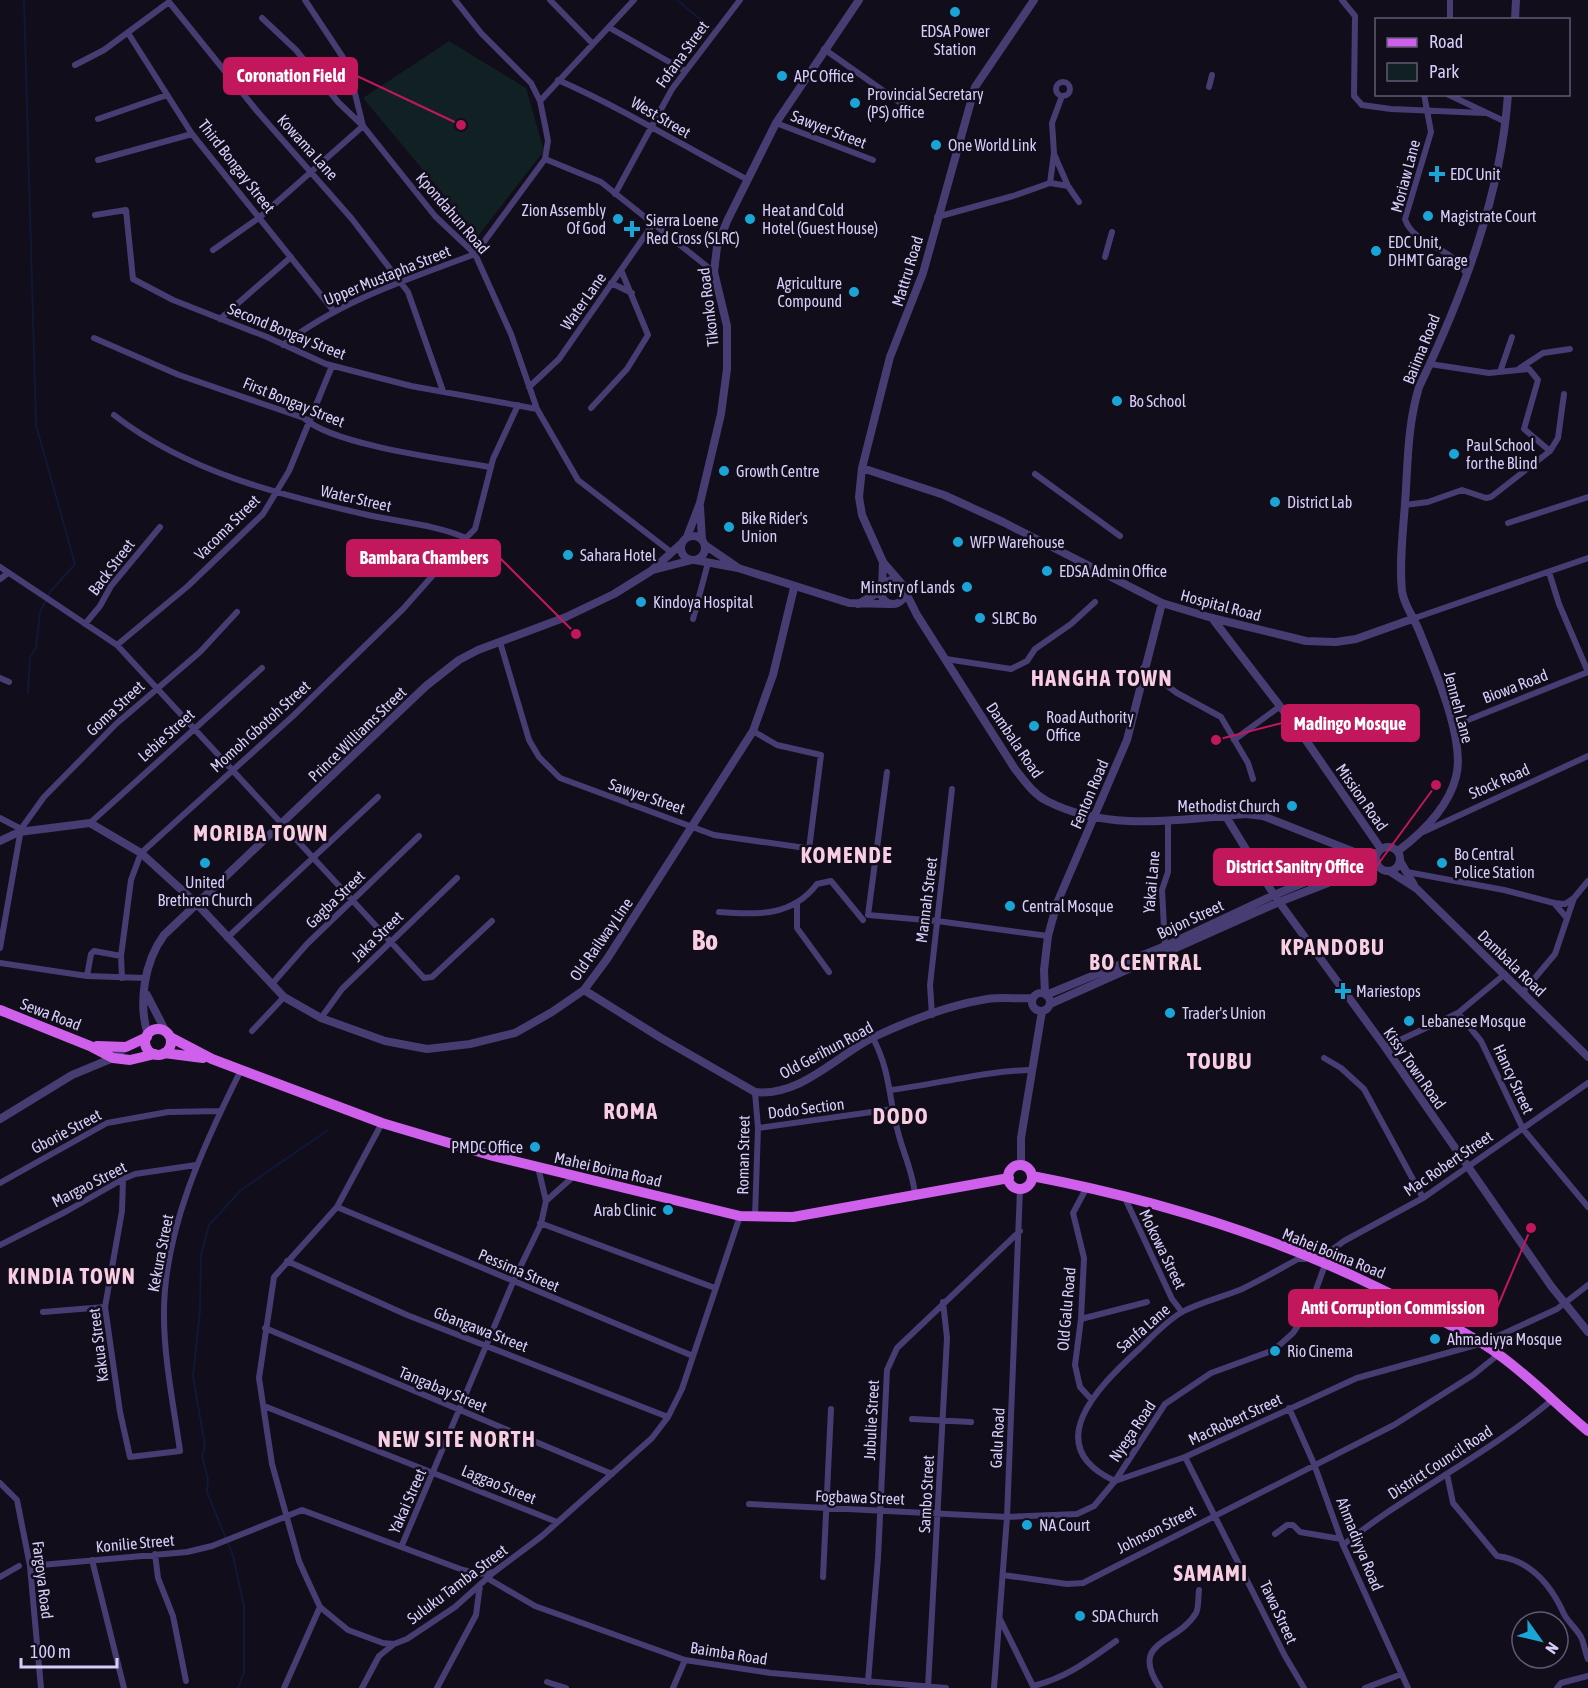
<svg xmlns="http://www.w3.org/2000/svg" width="1588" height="1688" font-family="'Asap Condensed',sans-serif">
  <rect width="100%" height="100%" fill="#110d1a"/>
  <path fill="#112023" d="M449,41L526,88L544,151L478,236L363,98Z"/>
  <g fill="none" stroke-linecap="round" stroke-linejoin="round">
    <path stroke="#0f1836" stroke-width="2" d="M24,0L36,425L75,564L50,592L40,612L36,648L30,657L28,693
      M677,0L713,30
      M238,1688L244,1672V1606L233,1556L207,1492L208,1479L202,1456L205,1446L193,1376L200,1311L201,1255L209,1225L241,1190L328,1130"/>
    <path stroke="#483d73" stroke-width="6" d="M305,0L348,65L363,126
      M455,0L481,33L531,83L540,101L545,125L548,141L545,159L475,254
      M550,0L592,43
      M1342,0L1355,16L1354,96L1362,105L1391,109L1484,113
      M262,18L296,50L338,102L363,126L435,216L475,254L511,334L537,409L578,480L671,552
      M1450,20V0
      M610,28L685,71
      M128,33L192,134L333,310
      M824,49L919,116
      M75,65L104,50L169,2L257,111L352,219L401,283L408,292L443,391
      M558,80C624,109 685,147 748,180
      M1056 89a7 7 0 1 1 14 0a7 7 0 1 1-14 0Z
      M1209,87L1212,75
      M1424,94L1431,132L1405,219C1411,239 1438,246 1453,258C1458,262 1462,268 1466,273
      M1447,94L1506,122
      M540,101L634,0
      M98,119L167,95
      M776,123L873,160
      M1054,154L1068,186L1079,202
      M545,159L601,182L714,272
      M98,160L192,134
      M1050,183L1054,153L1052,123L1062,96
      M615,194L672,89L740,0
      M95,215L126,210L133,279L173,300L267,337L326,364L411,386L537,409
      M937,217L1013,196L1050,183L1068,186
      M213,250L260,217L363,126
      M1105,257L1112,232
      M611,283L632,293
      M220,319L291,257
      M94,338L179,375L304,418C332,445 449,460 490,467
      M283,345C339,301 409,279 475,254
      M1430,364L1489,373L1529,369L1538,380L1524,429L1550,451
      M1520,368L1543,353L1570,349
      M1500,372L1512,337
      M529,387L559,359L653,224
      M591,408L627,369L648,335L621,270
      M114,415C187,472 280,495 368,515C399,522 437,525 466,538L475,529L493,459L518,405
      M1035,474L1120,536
      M1405,505L1428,502L1462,490L1486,498L1491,497L1550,451L1558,438L1564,394
      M1508,523L1588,497
      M0,567L117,645L424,978L432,977L492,921
      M0,579L8,573
      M1415,618L1588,558
      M693,619L708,563
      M85,624L100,606L111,586L160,527
      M500,642L529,740L539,757L560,778L714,835L876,858
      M117,645L188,586L263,514L289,471L332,366
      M946,659L1011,669L1027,661L1035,649L1071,624L1095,602
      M1143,668L1177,693L1221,717L1248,763L1253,779
      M0,678L9,682
      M1453,726L1588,672L1559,604L1549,572
      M753,731L777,745L821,755L809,849
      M1234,740L1279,707
      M887,772L868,915L937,921L1048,936
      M0,818L21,829
      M90,823L262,668
      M1423,832L1588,756
      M1407,872L1504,890L1554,903L1565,904L1574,898
      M797,903V928L829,972
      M1554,903L1566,917
      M719,912C756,915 792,917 817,884L831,881L863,920
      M227,938L378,797
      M1165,946L1162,890L1168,872V820
      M0,948L21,829L44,797L116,724L200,652L237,612
      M121,956L131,880L141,853L293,716L403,609L466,538
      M0,963L87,976L145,978
      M87,976L91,954L94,951L121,956L122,978
      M272,984L307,944L419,836
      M1523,992L1555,954L1574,898L1588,881
      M1458,1013L1481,1041L1523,1129L1588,1207
      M932,1015L930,985L952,789
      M321,1018L342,989L457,878
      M252,1031L284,997
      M873,1038C891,1073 888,1096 898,1132C903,1153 914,1174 915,1196
      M1385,1047L1458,1013L1505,974
      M1324,1058L1341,1068L1364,1089L1423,1198
      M891,1090C938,1084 984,1071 1031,1070
      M382,1123L337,1207L274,1277L259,1378L272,1464L299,1561L307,1579L320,1607L348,1630L383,1643L394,1644L407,1639L455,1607L494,1572L542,1536L652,1438L668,1417L682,1389L740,1216
      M758,1128L893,1109
      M538,1167L546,1201
      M123,1179L122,1211L105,1307L120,1412L130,1457L180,1451C174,1408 164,1359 164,1316C163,1231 204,1144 241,1070
      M0,1183L107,1123L168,1112L220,1111
      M1087,1187L1073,1213L1084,1258L1081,1319L1075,1365L1080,1387L1091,1399
      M1124,1196L1172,1299L1182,1312
      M337,1207L693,1356
      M755,1217L758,1128L755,1092
      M540,1223L715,1288
      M0,1245L67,1211L123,1179L135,1174L196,1165
      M1305,1259H1298C1280,1269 1261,1280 1242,1289C1223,1297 1200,1302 1182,1312C1165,1322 1151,1338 1137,1351C1098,1387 1039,1446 1115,1481L1165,1404L1211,1373L1274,1350L1293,1333L1309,1309L1326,1262
      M1318,1260L1344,1241L1423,1198L1588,1083
      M287,1261L407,1315L668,1417
      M43,1312L105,1307
      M1081,1319L1147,1302
      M265,1328L612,1474
      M264,1406L557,1522
      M1289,1408L1314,1464L1343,1545L1408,1688
      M912,1419L971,1422
      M1185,1457L1285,1656L1304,1688
      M1447,1474L1453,1503L1497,1556C1530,1560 1551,1585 1564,1614C1568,1622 1576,1628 1581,1637C1584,1643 1585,1652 1588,1659
      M0,1483L17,1500L30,1566L41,1688
      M749,1504L1007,1517L1077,1514L1094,1506L1115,1481L1185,1457L1357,1378L1483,1343L1557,1309L1588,1285
      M1275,1534L1287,1525H1293L1300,1532L1341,1539
      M402,1545L513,1282L541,1224L546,1201L574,1176
      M1343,1545C1409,1492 1487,1455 1552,1400
      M155,1554L158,1578L173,1616L186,1681
      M92,1560L124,1688
      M30,1566L187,1552L212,1546L302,1510L463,1570L479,1574L494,1572
      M1003,1575L1067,1584L1083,1583L1394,1425L1473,1375L1499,1354
      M0,1577L19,1566
      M823,1577L831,1409
      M487,1578L535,1606L685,1660L771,1673L946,1688
      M1000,1619L1034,1688
      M547,1682L566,1688
      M868,1682L878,1558L887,1370L897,1348L1020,1231
      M1033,1686C1066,1678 1088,1661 1116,1641
      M928,1687L947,1338L943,1302
      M284,1688L320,1607
      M362,1688L379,1656L394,1644
      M437,1688L476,1615L480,1585
      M673,1688L685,1660
      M994,1688L1007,1517L1020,1189
      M1160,1688C1128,1640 1177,1645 1196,1613C1199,1607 1198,1597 1199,1590
      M1365,1688L1402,1674
      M1557,1688L1561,1683L1588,1676"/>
    <path stroke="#483d73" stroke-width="8" d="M1515,20L1516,0
      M862,468L944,495L1003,522L1162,603L1212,618L1306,641L1336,642L1356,639L1415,618
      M700,507L702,539
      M681 548a12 12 0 1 1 24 0a12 12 0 1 1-24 0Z
      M687,537L700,503L721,414L727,369V326L714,272L717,247L727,221L776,123L859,0
      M705,545L737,567
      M695,560L738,568L849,603L890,604
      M653,570L692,560
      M881 592a12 12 0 1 1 24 0a12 12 0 1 1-24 0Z
      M902,584L883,562L862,515L859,497L862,468L890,357L923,273L975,87L1034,0
      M882,588L883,562
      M905,591L917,615L1015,769C1024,780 1033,794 1047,801C1109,833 1179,819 1246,814L1263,816L1367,857
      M858,604L881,591
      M1212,618L1303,736L1381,849
      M1225,815L1274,895L1385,1047L1551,1286L1588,1332
      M0,841L19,832L90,823L141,853L197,904L284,997L321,1018L385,1041L427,1049L470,1044L515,1033L552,1012L584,990L607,959L753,731L773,675L794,588
      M1376 859a12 12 0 1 1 24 0a12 12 0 1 1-24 0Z
      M1398,851C1422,833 1448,808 1456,777C1466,740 1434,668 1420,633C1415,619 1404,606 1402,591C1399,563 1403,532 1405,504C1408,464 1407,427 1419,387C1463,295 1501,196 1508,94
      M1400,861L1414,885
      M1389,871L1417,889L1588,1057
      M584,990L661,1038L755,1092C800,1097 836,1056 874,1037C908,1021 950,1005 987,999C1002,997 1018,999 1033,998
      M1032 1002a9 9 0 1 1 18 0a9 9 0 1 1-18 0Z
      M1045,994L1044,970L1048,936L1057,903L1127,740L1162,603
      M147,995L166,1032
      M1046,995L1165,946L1274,895L1378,852
      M1050,1004L1279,902L1377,864
      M148,1035C138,1004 144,962 164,935L426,686L459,660L478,650L566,617L614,594L651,571L682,543
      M0,1119L72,1075L113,1058L126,1047
      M1021,1166V1138L1042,1011"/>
    <path stroke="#ce60eb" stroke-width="10" d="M0,1010L90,1046L113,1058L130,1060L155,1054
      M145 1042a13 13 0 1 1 26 0a13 13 0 1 1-26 0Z
      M170,1037L212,1059L382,1123L493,1156L740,1216L793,1217L1009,1178
      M97,1046L126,1047L147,1037
      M164,1053L203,1058
      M1008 1177a12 12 0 1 1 24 0a12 12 0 1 1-24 0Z
      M1032,1176C1168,1202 1301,1244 1423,1311C1448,1324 1475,1337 1498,1354C1530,1377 1558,1406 1588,1431"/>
  </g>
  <g fill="#1ba5d6" stroke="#110d1a" stroke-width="2">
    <circle cx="955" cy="12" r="6"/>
    <circle cx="782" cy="76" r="6"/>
    <circle cx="855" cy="103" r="6"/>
    <circle cx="936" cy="145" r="6"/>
    <path d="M1434 165h6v6h6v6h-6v6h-6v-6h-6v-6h6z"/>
    <circle cx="1428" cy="216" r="6"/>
    <circle cx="618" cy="219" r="6"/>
    <circle cx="750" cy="219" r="6"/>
    <path d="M629 220h6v6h6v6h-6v6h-6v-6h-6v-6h6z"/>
    <circle cx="1376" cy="251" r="6"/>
    <circle cx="854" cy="292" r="6"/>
    <circle cx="1117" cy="401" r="6"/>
    <circle cx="1454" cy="454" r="6"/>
    <circle cx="724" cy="471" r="6"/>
    <circle cx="1275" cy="502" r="6"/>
    <circle cx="729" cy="527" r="6"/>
    <circle cx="958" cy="542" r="6"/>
    <circle cx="568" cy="555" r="6"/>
    <circle cx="1047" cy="571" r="6"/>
    <circle cx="967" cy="587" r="6"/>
    <circle cx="641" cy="602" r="6"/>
    <circle cx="980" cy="618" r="6"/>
    <circle cx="1034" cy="726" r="6"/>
    <circle cx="1292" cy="806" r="6"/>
    <circle cx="205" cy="863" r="6"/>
    <circle cx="1442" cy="863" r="6"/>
    <circle cx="1010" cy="906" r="6"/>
    <path d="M1340 982h6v6h6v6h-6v6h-6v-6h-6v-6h6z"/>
    <circle cx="1170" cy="1013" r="6"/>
    <circle cx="1409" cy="1021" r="6"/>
    <circle cx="535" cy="1147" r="6"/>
    <circle cx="668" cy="1210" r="6"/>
    <circle cx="1435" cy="1339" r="6"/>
    <circle cx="1275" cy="1351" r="6"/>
    <circle cx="1027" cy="1525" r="6"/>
    <circle cx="1080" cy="1616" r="6"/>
  </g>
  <g text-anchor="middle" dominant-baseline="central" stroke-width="5" stroke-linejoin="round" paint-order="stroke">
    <g font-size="16" fill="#d8ccf9" stroke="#110d1a" text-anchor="start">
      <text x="955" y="31" text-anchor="middle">EDSA Power<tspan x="955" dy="18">Station</tspan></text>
      <text x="794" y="76">APC Office</text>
      <text x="867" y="94">Provincial Secretary<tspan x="867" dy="18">(PS) office</tspan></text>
      <text x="948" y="145">One World Link</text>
      <text x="1450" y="174">EDC Unit</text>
      <text x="606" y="210" text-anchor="end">Zion Assembly<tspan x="606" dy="18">Of God</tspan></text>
      <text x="762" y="210">Heat and Cold<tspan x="762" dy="18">Hotel (Guest House)</tspan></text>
      <text x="1440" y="216">Magistrate Court</text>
      <text x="646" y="220">Sierra Loene<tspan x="646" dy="18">Red Cross (SLRC)</tspan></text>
      <text x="1388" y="242">EDC Unit,<tspan x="1388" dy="18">DHMT Garage</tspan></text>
      <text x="842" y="283" text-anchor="end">Agriculture<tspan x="842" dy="18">Compound</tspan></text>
      <text x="1129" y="401">Bo School</text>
      <text x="1466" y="445">Paul School<tspan x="1466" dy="18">for the Blind</tspan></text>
      <text x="736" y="471">Growth Centre</text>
      <text x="1287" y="502">District Lab</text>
      <text x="741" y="518">Bike Rider's<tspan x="741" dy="18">Union</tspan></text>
      <text x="970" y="542">WFP Warehouse</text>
      <text x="580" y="555">Sahara Hotel</text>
      <text x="1059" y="571">EDSA Admin Office</text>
      <text x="955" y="587" text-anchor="end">Minstry of Lands</text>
      <text x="653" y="602">Kindoya Hospital</text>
      <text x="992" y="618">SLBC Bo</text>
      <text x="1046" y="717">Road Authority<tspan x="1046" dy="18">Office</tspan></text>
      <text x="1280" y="806" text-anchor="end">Methodist Church</text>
      <text x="1454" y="854">Bo Central<tspan x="1454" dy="18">Police Station</tspan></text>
      <text x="205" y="882" text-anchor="middle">United<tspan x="205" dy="18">Brethren Church</tspan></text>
      <text x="1022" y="906">Central Mosque</text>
      <text x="1356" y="991">Mariestops</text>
      <text x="1182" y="1013">Trader's Union</text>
      <text x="1421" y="1021">Lebanese Mosque</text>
      <text x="523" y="1147" text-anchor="end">PMDC Office</text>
      <text x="656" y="1210" text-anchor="end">Arab Clinic</text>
      <text x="1447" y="1339">Ahmadiyya Mosque</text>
      <text x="1287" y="1351">Rio Cinema</text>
      <text x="1039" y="1525">NA Court</text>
      <text x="1092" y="1616">SDA Church</text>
    </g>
    <g font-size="16" fill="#d8ccf9" stroke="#110d1a">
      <text transform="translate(682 54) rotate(-54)">Fofana Street</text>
      <text transform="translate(661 117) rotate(30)">West Street</text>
      <text transform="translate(829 129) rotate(21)">Sawyer Street</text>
      <text transform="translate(308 147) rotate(48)">Kowama Lane</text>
      <text transform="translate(237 166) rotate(52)">Third Bongay Street</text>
      <text transform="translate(1405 176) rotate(-75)">Moriaw Lane</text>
      <text transform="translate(453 213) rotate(49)">Kpondahun Road</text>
      <text transform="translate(907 271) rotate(-73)">Mattru Road</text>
      <text transform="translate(387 275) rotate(-22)">Upper Mustapha Street</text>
      <text transform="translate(583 301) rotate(-55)">Water Lane</text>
      <text transform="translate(708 307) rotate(-97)">Tikonko Road</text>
      <text transform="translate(287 331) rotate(22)">Second Bongay Street</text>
      <text transform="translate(1421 349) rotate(-68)">Baiima Road</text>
      <text transform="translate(294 402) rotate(22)">First Bongay Street</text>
      <text transform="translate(356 498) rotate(13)">Water Street</text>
      <text transform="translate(227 527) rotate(-45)">Vacoma Street</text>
      <text transform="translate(111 567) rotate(-53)">Back Street</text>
      <text transform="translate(1221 605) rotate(15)">Hospital Road</text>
      <text transform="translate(1515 686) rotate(-21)">Biowa Road</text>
      <text transform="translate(1459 707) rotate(75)">Jenneh Lane</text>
      <text transform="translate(115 708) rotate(-43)">Goma Street</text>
      <text transform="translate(260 726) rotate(-42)">Momoh Gbotoh Street</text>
      <text transform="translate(357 734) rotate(-44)">Prince Williams Street</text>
      <text transform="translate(166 735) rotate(-42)">Lebie Street</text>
      <text transform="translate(1015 740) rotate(56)">Dambala Road</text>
      <text transform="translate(1499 781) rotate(-24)">Stock Road</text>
      <text transform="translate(1089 794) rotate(-67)">Fenton Road</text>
      <text transform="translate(647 796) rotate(19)">Sawyer Street</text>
      <text transform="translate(1362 797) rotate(55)">Mission Road</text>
      <text transform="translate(1151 882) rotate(-85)">Yakai Lane</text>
      <text transform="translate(335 899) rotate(-44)">Gagba Street</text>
      <text transform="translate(926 900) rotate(-83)">Mannah Street</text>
      <text transform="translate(1190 919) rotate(-25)">Bojon Street</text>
      <text transform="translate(377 936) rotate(-44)">Jaka Street</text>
      <text transform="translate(601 939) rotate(-55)">Old Railway Line</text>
      <text transform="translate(1512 963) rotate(44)">Dambala Road</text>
      <text transform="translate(51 1014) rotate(21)">Sewa Road</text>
      <text transform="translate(826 1050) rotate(-28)">Old Gerihun Road</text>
      <text transform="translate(1415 1068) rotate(55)">Kissy Town Road</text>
      <text transform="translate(1514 1079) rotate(65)">Hancy Street</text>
      <text transform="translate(806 1108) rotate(-7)">Dodo Section</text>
      <text transform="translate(66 1131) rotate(-28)">Gborie Street</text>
      <text transform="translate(743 1155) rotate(-89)">Roman Street</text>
      <text transform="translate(1448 1163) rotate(-34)">Mac Robert Street</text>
      <text transform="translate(608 1169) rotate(13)">Mahei Boima Road</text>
      <text transform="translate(89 1184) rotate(-27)">Margao Street</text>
      <text transform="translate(1163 1249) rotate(64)">Mokowa Street</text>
      <text transform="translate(160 1253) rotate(-79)">Kekura Street</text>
      <text transform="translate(1334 1253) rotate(22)">Mahei Boima Road</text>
      <text transform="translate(519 1270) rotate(23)">Pessima Street</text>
      <text transform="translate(1066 1309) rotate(-85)">Old Galu Road</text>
      <text transform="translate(1143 1328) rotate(-41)">Sanfa Lane</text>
      <text transform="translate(481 1329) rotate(21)">Gbangawa Street</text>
      <text transform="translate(98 1345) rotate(-97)">Kakua Street</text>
      <text transform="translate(443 1389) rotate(23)">Tangabay Street</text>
      <text transform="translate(1235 1419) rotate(-25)">MacRobert Street</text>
      <text transform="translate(871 1420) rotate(-87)">Jubulie Street</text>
      <text transform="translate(1132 1431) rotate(-56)">Nyega Road</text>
      <text transform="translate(997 1438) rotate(-87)">Galu Road</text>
      <text transform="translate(1440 1462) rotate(-33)">District Council Road</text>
      <text transform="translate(499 1484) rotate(22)">Laggao Street</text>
      <text transform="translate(926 1494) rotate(-87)">Sambo Street</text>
      <text transform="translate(860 1497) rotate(2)">Fogbawa Street</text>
      <text transform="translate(407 1501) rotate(-66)">Yakai Street</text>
      <text transform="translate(1156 1529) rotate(-27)">Johnson Street</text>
      <text transform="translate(135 1543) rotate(-5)">Konilie Street</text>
      <text transform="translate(1360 1544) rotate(68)">Ahmadiyya Road</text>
      <text transform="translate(43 1580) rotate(83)">Fargoya Road</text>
      <text transform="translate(457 1584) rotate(-37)">Suluku Tamba Street</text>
      <text transform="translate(1279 1612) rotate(65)">Tawa Street</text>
      <text transform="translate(729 1653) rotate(9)">Baimba Road</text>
    </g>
    <g font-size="22" font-weight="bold" letter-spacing="1.5" fill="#f9cee2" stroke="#110d1a">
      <text x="1102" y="678">HANGHA TOWN</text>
      <text x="261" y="833">MORIBA TOWN</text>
      <text x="847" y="855">KOMENDE</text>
      <text x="1333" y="947">KPANDOBU</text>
      <text x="1146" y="962">BO CENTRAL</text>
      <text x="1220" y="1061">TOUBU</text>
      <text x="631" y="1111">ROMA</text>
      <text x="901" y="1116">DODO</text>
      <text x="72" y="1276">KINDIA TOWN</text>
      <text x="457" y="1439">NEW SITE NORTH</text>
      <text x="1211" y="1573">SAMAMI</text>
    </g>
    <g font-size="28" font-weight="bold" fill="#f9cee2" stroke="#110d1a">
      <text x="705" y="940">Bo</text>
    </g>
  </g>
  <path fill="none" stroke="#c2185b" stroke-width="2" d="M461 125L357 76M576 634L500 558M1216 740L1282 723M1436 785L1376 867M1531 1228L1497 1308"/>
  <g fill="#c2185b" stroke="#110d1a" stroke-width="2">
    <circle cx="461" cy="125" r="6"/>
    <circle cx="576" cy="634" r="6"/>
    <circle cx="1216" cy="740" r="6"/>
    <circle cx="1436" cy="785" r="6"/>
    <circle cx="1531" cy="1228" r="6"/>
  </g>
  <g fill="#c2185b" stroke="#c2185b" stroke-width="2">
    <rect x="224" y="58" width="133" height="36" rx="6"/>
    <rect x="347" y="540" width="153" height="36" rx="6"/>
    <rect x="1282" y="705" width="137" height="36" rx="6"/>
    <rect x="1214" y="849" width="162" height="36" rx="6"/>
    <rect x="1289" y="1290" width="208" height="36" rx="6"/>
  </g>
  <g font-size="18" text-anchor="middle" font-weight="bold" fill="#fff">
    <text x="291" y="82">Coronation Field</text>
    <text x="424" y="564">Bambara Chambers</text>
    <text x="1350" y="730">Madingo Mosque</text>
    <text x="1295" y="873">District Sanitry Office</text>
    <text x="1393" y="1314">Anti Corruption Commission</text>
  </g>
  <rect x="1375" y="18" width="195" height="78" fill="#110d1a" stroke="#615973" stroke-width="1.5"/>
  <rect x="1387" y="38" width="30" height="9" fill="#ce60eb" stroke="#615973" stroke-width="1.5"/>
  <text x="1429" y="48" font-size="18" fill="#d8ccf9">Road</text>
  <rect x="1387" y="63" width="30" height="18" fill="#112023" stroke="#615973" stroke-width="1.5"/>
  <text x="1429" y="78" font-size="18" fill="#d8ccf9">Park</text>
  <g transform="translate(1540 1640) rotate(124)"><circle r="28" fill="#110d1a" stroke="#615973" stroke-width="1.5"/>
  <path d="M0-4.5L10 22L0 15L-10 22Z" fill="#1ba5d6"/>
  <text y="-9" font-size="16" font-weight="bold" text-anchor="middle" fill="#d8ccf9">N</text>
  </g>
  <path d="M21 1658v9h96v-9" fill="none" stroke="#d8ccf9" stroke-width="3"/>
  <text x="30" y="1658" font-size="18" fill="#d8ccf9" stroke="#110d1a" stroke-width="4.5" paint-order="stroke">100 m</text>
</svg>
